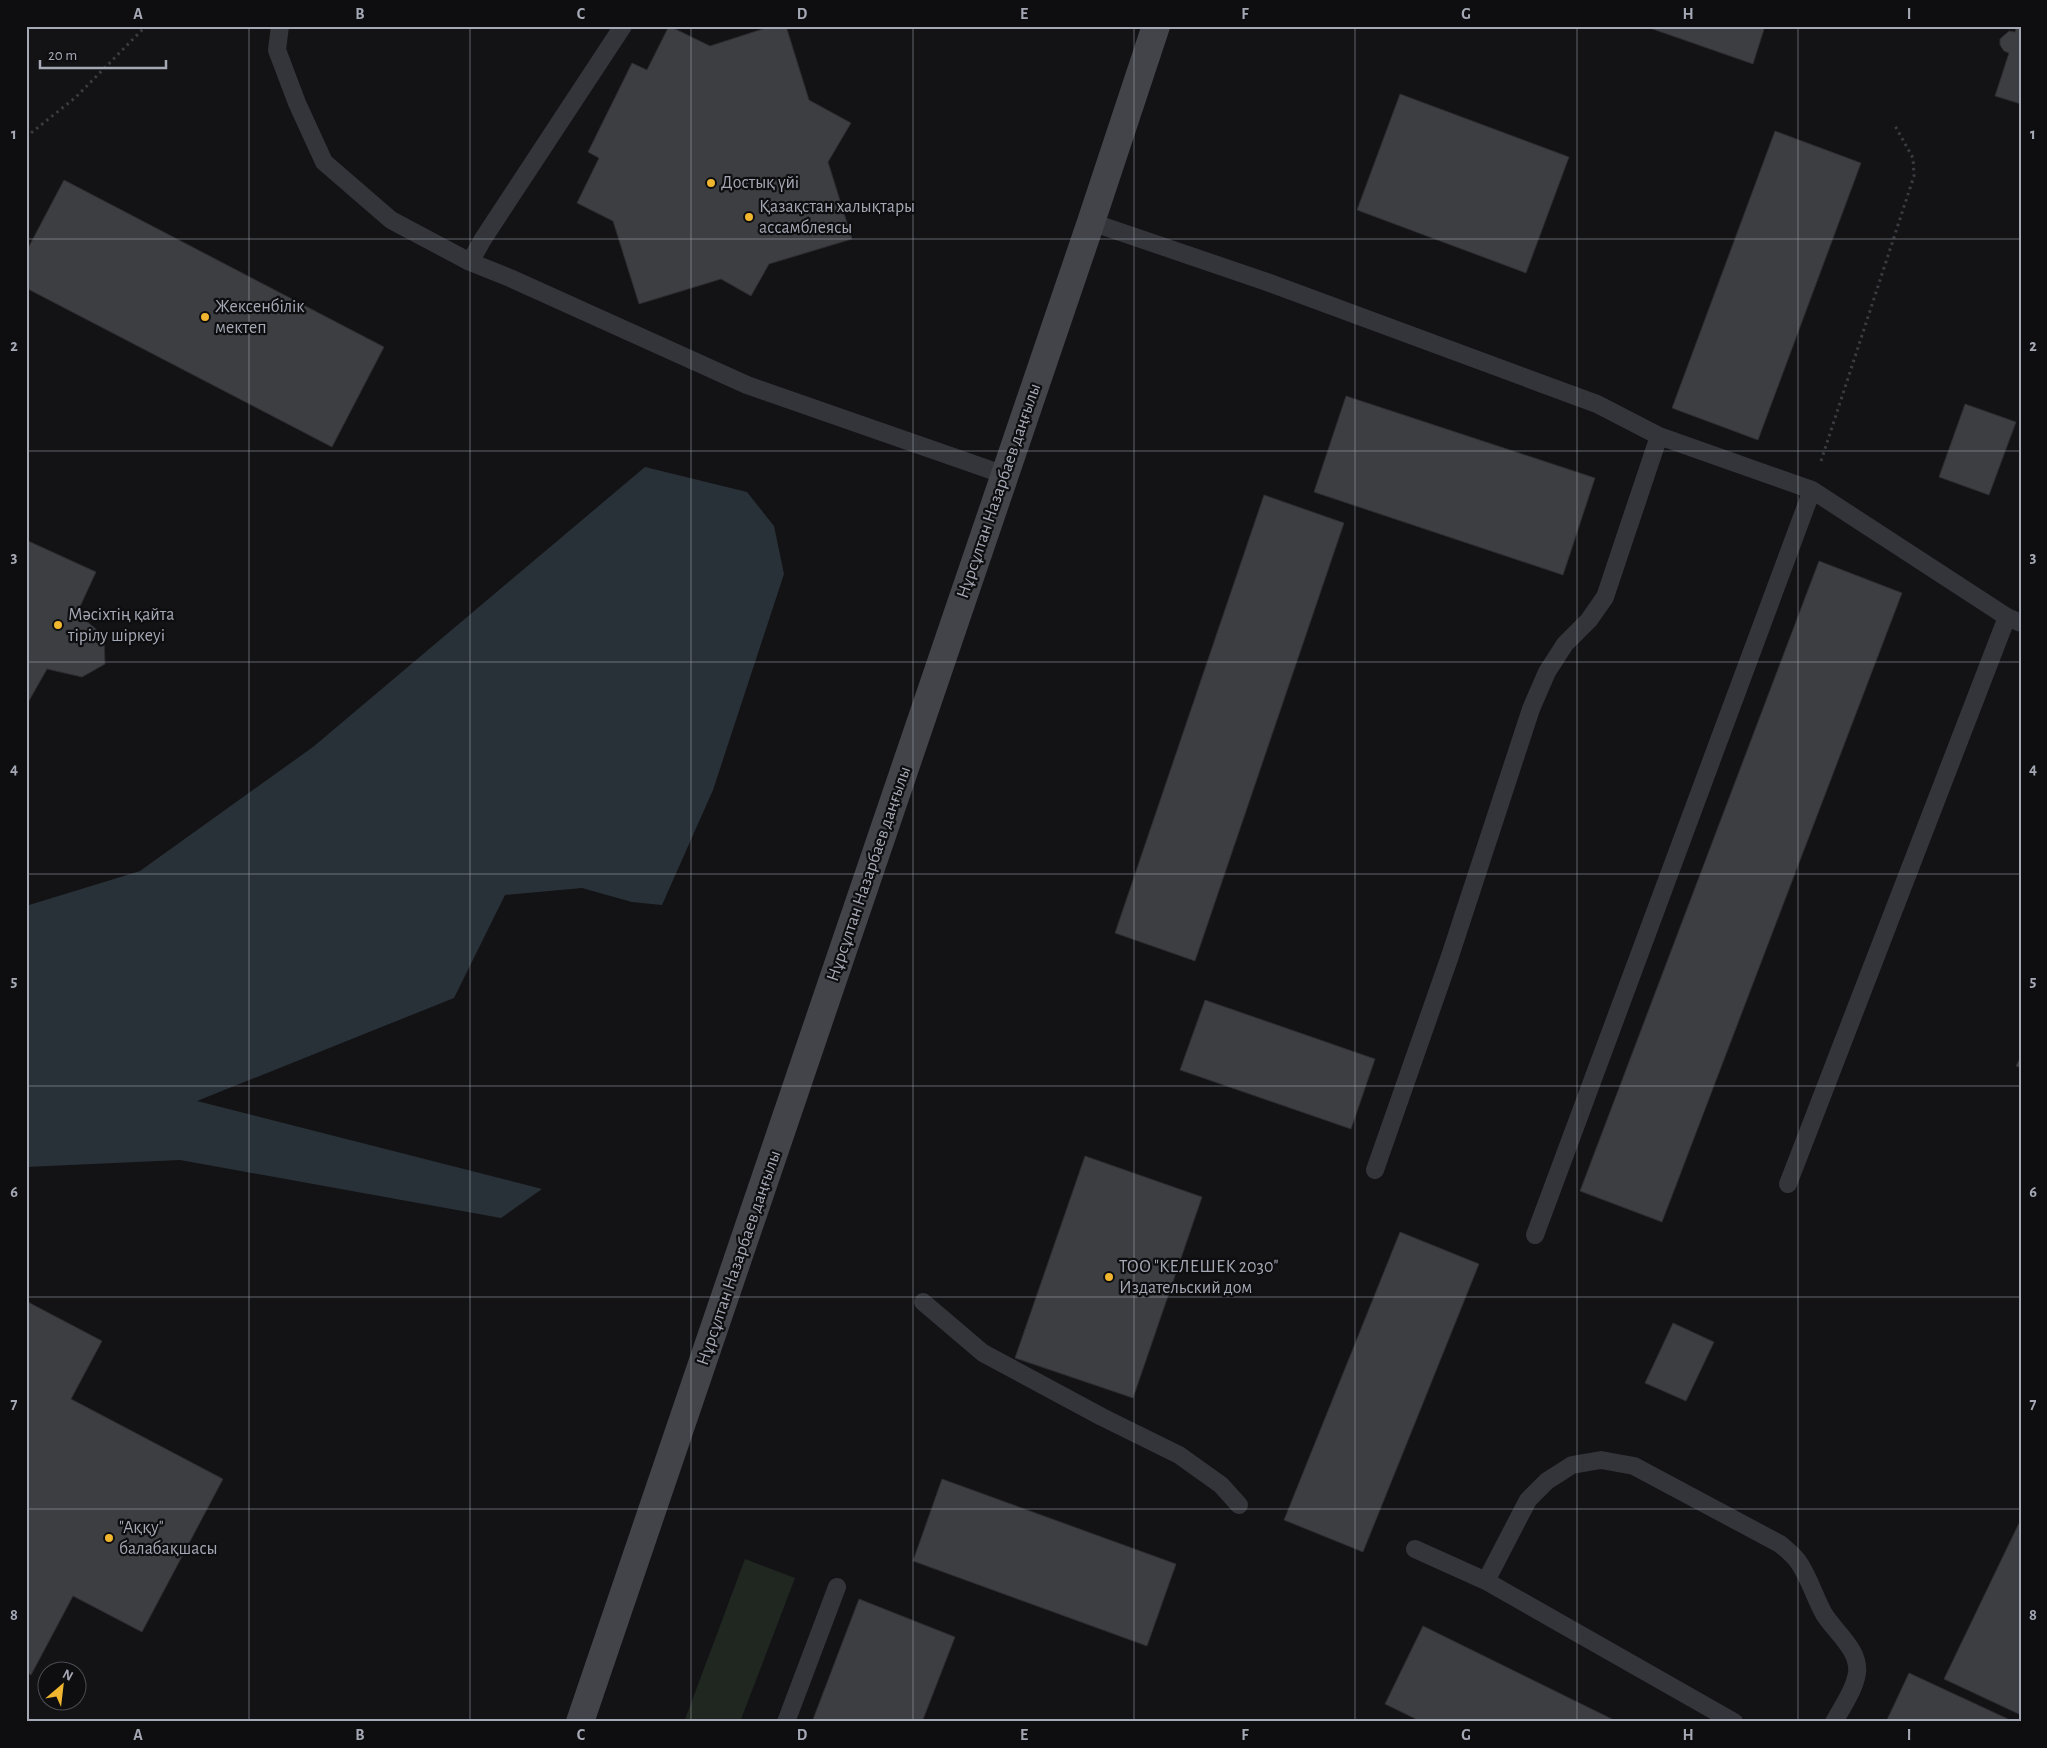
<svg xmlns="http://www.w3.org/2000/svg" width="2047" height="1748" font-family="'Alegreya Sans',sans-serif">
  <rect width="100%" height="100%" fill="#131315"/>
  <path fill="#1f2720" d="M745,1559L795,1578L740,1722H684Z"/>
  <path fill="#293138" d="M645,467L747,492L774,526L784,574L713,790L662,905L632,902L582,888L505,895L454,998L197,1101L542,1189L501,1218L180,1160L26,1167V906L140,871L313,747Z"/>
  <path fill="#3d3e42" stroke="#2d2d31" d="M669,26L710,46L772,26H786L809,100L851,123L828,162L852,239L769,264L751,296L721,279L639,304L613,221L577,203L599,158L588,152L632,63L647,70Z
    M1644,26H1765L1753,64Z
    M2017,26H2021V104L1995,96L2009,53L2004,51L2000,45V39L2009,31L2015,32Z
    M1400,94L1569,157L1526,273L1357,210Z
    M1775,131L1861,163L1758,440L1672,408Z
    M64,180L384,347L332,447L26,288V252Z
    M1346,396L1595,478L1563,575L1314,492Z
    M1965,404L2016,422L1989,495L1939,477Z
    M1264,495L1344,523L1195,961L1115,933Z
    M26,540L96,572L77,613L104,636L105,664L82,677L47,669L26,706Z
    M1819,561L1902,593L1662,1222L1580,1191Z
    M1205,1000L1375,1059L1351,1129L1180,1070Z
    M2021,1056V1068L2016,1066Z
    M1085,1156L1202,1197L1133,1398L1015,1358Z
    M1400,1232L1479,1264L1363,1552L1284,1520Z
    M26,1301L102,1341L71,1399L223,1479L142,1632L73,1596L31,1675L26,1672Z
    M1673,1323L1714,1342L1686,1401L1645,1383Z
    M942,1479L1176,1564L1147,1646L913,1561Z
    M2021,1519V1715L1944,1679Z
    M859,1599L955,1637L922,1722H812Z
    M1423,1626L1618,1722H1422L1385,1704Z
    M1909,1673L2008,1719L2007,1722H1886Z"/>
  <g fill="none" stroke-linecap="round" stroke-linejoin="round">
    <path stroke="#3a3c41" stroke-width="3" stroke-dasharray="2.5 4" stroke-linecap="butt" d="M26,137L76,97L146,26
      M1821,461L1914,176L1913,158L1894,124"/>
    <path stroke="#34353a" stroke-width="18" d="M280,26L277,50L297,103L324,162L391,220L470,262
      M623,26L483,239L470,262L510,278L747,385L1005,475
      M1091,222L1264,281L1597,404L1659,436L1812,490L2007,617L2021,623
      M1375,1170L1450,956L1531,709L1547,672L1565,644L1589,620L1605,597L1659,436
      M1788,1184L2007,617
      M1535,1235L1812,490
      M923,1302L983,1353L1102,1417L1179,1455L1221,1485L1239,1505
      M1415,1549L1486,1581L1734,1722
      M1486,1581L1528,1500L1547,1481L1572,1465L1601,1460L1634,1466L1780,1544C1786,1549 1792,1554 1797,1560C1809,1576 1814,1596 1824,1614C1835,1632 1860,1650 1857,1673C1854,1691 1842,1707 1834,1722
      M786,1722L837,1587"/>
    <path stroke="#42444a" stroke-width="28" d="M580,1722L1091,222L1156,26"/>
  </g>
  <path fill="none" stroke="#a5a9b5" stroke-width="1" stroke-opacity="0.55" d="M249,26V1722M470,26V1722M691,26V1722M913,26V1722M1134,26V1722M1355,26V1722M1577,26V1722M1798,26V1722M26,239H2021M26,451H2021M26,662H2021M26,874H2021M26,1086H2021M26,1297H2021M26,1509H2021"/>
  <g fill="#f0b62f" stroke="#0e0e10" stroke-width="2">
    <circle cx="711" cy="183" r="5"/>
    <circle cx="749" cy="217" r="5"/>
    <circle cx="205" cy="317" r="5"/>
    <circle cx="58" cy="625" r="5"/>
    <circle cx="1109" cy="1277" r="5"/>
    <circle cx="109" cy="1538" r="5"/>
  </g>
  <g text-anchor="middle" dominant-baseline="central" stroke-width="4.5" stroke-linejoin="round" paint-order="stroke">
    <g font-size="18" fill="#a5a9b5" stroke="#0e0e10" text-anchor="start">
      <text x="721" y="183">Достық үйі</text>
      <text x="759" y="207">Қазақстан халықтары<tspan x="759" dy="21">ассамблеясы</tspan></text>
      <text x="215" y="307">Жексенбілік<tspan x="215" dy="21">мектеп</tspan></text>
      <text x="68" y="615">Мәсіхтің қайта<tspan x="68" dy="21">тірілу шіркеуі</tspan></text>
      <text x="1119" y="1267">ТОО "КЕЛЕШЕК 2030"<tspan x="1119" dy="21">Издательский дом</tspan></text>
      <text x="119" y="1528">"Аққу"<tspan x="119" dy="21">балабақшасы</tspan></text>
    </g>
    <g font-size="18" fill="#a5a9b5" stroke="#0e0e10">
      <text transform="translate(999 491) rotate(-71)">Нұрсұлтан Назарбаев даңғылы</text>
      <text transform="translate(869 874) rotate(-71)">Нұрсұлтан Назарбаев даңғылы</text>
      <text transform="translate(739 1258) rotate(-71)">Нұрсұлтан Назарбаев даңғылы</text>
    </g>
  </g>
  <rect width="2047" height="1748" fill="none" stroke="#0e0e10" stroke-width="55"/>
  <g transform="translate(62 1686) rotate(28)"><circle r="24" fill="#0e0e10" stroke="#4a4c52"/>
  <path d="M0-4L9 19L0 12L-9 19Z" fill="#f0b62f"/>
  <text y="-8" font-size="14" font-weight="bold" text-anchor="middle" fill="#a5a9b5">N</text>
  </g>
  <path d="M40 60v8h126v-8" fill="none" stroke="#a5a9b5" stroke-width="2.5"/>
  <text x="48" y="60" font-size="15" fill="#a5a9b5" stroke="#0e0e10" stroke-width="4" paint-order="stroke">20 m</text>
  <rect x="28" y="28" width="1992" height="1692" fill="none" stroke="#a5a9b5" stroke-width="2"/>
  <g font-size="16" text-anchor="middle" font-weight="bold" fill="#a5a9b5">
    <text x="138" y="19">A</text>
    <text x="360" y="19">B</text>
    <text x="581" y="19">C</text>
    <text x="802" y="19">D</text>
    <text x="1024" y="19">E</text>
    <text x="1245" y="19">F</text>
    <text x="1466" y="19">G</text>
    <text x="1688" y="19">H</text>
    <text x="1909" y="19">I</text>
    <text x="14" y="139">1</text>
    <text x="2033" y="139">1</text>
    <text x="14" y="351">2</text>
    <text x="2033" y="351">2</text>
    <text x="14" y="562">3</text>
    <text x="2033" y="562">3</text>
    <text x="14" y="774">4</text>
    <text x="2033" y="774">4</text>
    <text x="14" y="986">5</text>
    <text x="2033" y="986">5</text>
    <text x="14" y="1197">6</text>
    <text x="2033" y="1197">6</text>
    <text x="14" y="1409">7</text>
    <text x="2033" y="1409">7</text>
    <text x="14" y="1620">8</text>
    <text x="2033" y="1620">8</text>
    <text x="138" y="1740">A</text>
    <text x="360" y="1740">B</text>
    <text x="581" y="1740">C</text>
    <text x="802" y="1740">D</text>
    <text x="1024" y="1740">E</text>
    <text x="1245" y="1740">F</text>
    <text x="1466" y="1740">G</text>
    <text x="1688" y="1740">H</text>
    <text x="1909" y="1740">I</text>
  </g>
</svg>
